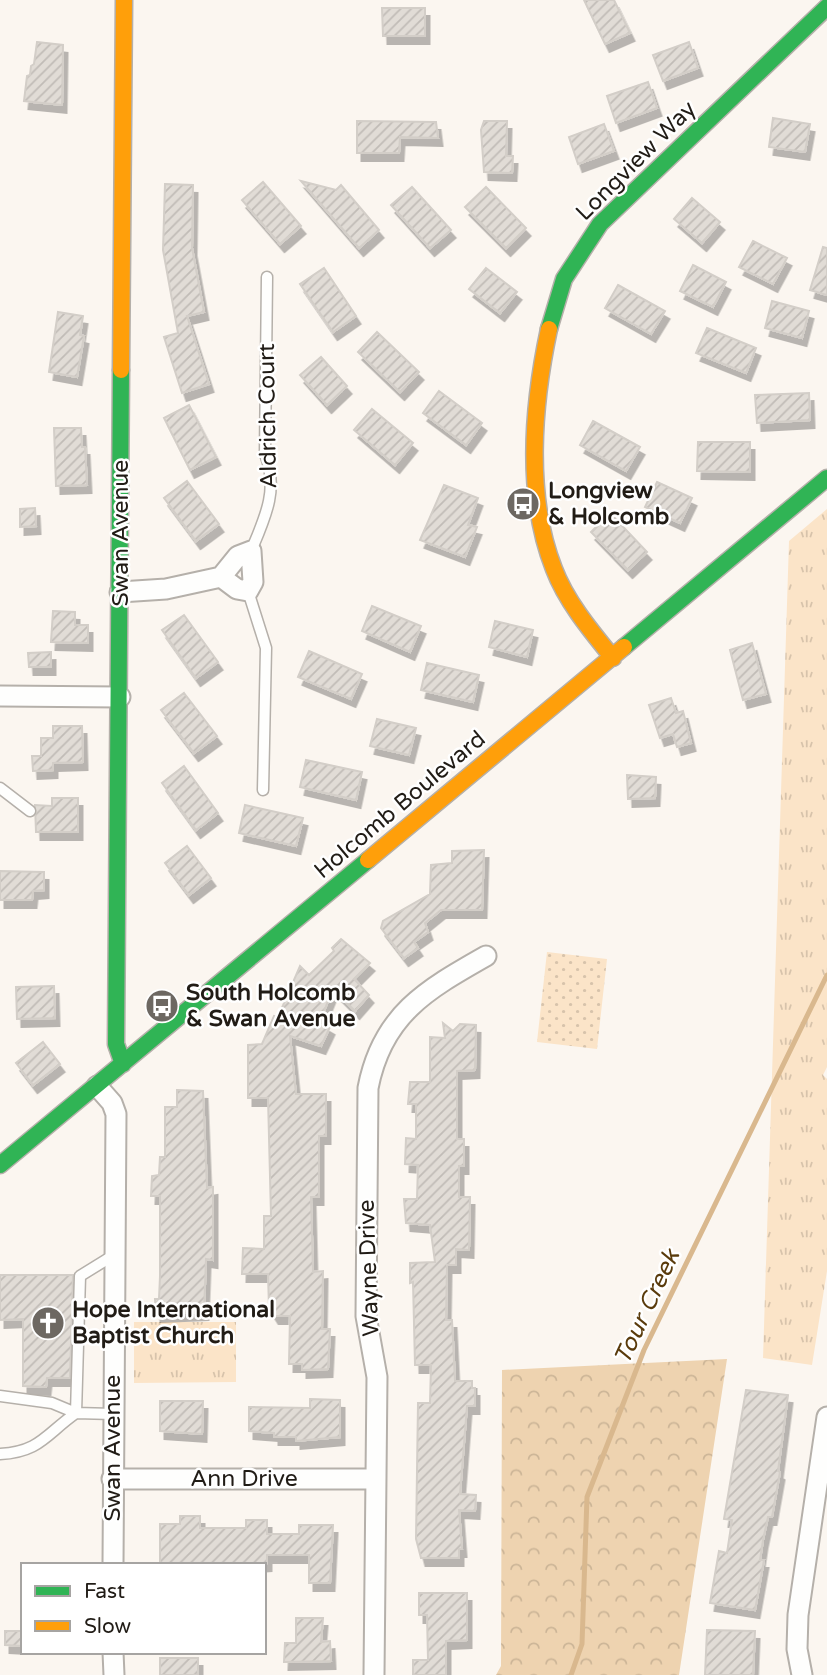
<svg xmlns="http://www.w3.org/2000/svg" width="827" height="1675" font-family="'Varela Round',sans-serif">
  <defs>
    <pattern id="grass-tufts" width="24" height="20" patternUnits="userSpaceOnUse" patternTransform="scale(1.75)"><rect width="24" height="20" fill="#fbe4c8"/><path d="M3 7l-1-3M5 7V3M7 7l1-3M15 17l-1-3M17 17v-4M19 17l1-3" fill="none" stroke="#d7c3ab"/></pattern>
    <pattern id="forest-crowns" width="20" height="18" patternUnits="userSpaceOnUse" patternTransform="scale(1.75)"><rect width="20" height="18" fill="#eed3b0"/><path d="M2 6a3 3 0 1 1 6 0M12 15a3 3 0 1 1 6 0" fill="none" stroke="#ccb597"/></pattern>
    <pattern id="garden-dots" width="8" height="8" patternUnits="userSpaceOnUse" patternTransform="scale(1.75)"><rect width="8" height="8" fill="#fbe4c8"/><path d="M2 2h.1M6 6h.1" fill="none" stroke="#d7c3ab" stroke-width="1.8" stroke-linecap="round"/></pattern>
    <pattern id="building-hatch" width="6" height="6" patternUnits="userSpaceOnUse" patternTransform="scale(1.75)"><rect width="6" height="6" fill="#e1dcd6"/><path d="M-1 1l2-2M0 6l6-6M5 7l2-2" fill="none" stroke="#c1bcb7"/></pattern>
    <filter id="shadow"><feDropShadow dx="4.5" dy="8" stdDeviation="0" flood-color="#0004"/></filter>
  </defs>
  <rect width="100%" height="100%" fill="#fbf6f0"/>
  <path fill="url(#grass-tufts)" d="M827,509V1067L823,1075L827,1079V1271L812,1365L763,1358L789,541Z
    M134,1322H236V1382L134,1383Z"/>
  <path fill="url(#forest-crowns)" d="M727,1359L679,1675H496L501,1666L502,1370Z"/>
  <path fill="url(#garden-dots)" d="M547,952L607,959L597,1049L537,1042Z"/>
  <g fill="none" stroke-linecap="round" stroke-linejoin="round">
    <path stroke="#d9b88e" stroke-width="5" d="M571,1675L582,1644L587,1497L644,1350L827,975"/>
  </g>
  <path fill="url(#building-hatch)" stroke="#d3cec8" stroke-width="2" filter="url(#shadow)" d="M584,0H614L630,33L605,44Z
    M382,8H425V36H383Z
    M37,42L63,45L62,105L24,101L27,76L30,75L31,66L34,64Z
    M689,42L698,68L663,81L653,55Z
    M648,82L657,108L616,123L607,96Z
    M773,118L810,124L805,152L769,147Z
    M357,121L436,122L438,138L400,137L399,153H357Z
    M484,121H507L506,156H513L512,173L484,172L481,130Z
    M604,124L614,151L578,164L569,137Z
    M301,181L336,190L341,185L379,230L359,248Z
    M263,182L301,226L280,244L242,200Z
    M165,184L193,185L192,248L204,312L187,316L209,384L182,393L164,337L178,333L163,250Z
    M412,187L451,230L430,248L391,205Z
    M486,187L526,228L506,248L465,207Z
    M692,198L720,222L702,243L674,219Z
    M753,241L787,258L773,284L739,267Z
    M823,247L827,248V295L810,290Z
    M693,265L726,282L713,307L680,291Z
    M324,268L356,316L333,332L300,284Z
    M486,268L517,292L500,313L469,289Z
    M618,285L665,311L651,334L605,308Z
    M772,301L809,311L802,338L765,328Z
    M58,312L83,316L80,335L84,336L77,377L49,372Z
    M707,328L756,348L746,373L696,353Z
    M377,332L419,372L400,392L358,352Z
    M321,357L347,386L327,405L300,375Z
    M439,391L482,423L466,445L423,413Z
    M809,393L810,420L757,423L755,395Z
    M189,405L216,457L190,470L164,418Z
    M372,409L413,443L395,465L354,430Z
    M593,421L640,447L626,471L580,445Z
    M54,428H81L82,447H85L87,485L56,486Z
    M698,442H750V472L697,471Z
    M187,481L219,524L196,541L164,498Z
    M657,482L692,498L680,523L645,507Z
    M444,485L478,498L468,525L477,527L465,557L420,540Z
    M35,508L36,526L20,527V509Z
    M610,513L647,552L628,570L591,532Z
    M372,606L421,626L410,652L362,631Z
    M53,611L75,612V625H88V643L51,642Z
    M184,615L218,662L196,678L162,630Z
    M495,621L533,630L527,657L489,647Z
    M752,643L766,694L743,700L730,650Z
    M309,651L362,674L351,699L298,677Z
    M51,652V667H29L28,653Z
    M427,663L479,675L473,702L421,690Z
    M184,693L217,736L194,753L161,710Z
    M671,698L676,713L683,711L691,743L677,747L673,734L660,738L649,705Z
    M377,719L416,728L409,755L370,746Z
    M53,726H82L83,762L53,763V770L33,771L32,756H41V738H53Z
    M306,760L362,772L356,800L300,787Z
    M184,766L218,813L196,830L162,783Z
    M627,775L656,777L655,798L628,799Z
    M52,798H78V832H36L35,805L52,806Z
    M245,805L303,818L296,846L239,833Z
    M187,846L211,878L189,895L165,863Z
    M484,850L482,910H441L425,923L428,932L414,942L418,948L404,958L381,928L383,921L430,894L431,865L452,863V851Z
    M0,871L44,872V890L33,891L32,900H0Z
    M341,939L370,963L354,979L369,995L355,1011L333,989L320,1021L330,1027L321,1046L290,1036L296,1094H326V1136H319V1197H311L313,1272L323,1271L322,1329H330L328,1369L302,1370V1364H289L290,1316H274L269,1308L268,1274H242L243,1248L264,1249V1216H271L268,1098H248V1045L262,1044L274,1016L278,1017L300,966L309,975L334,951L332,948Z
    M54,986L55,1018L17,1019L16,987Z
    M443,1023L453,1031L460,1024L476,1025L475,1070L457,1071V1139H464V1166H459V1197H470L469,1250L456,1249V1265H447L446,1320H452L455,1381H472V1388H475V1406H467L460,1494L476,1495L475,1511L459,1510L462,1549H459V1558H421L416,1539L418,1403H430L431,1365H415L413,1282L410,1283V1263L435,1262L430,1225L406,1223L404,1199H417L418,1165L405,1164L406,1138L416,1139V1104H408L410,1082H430V1037L445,1038Z
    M43,1042L60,1064L33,1085L16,1063Z
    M177,1090L203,1091L207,1188L213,1187V1260L206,1259L204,1312L156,1314L155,1299H159L160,1276V1196H151L152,1176L159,1175L160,1157H165V1107H177Z
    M0,1275H73L70,1378H47L46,1387L23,1386V1319L0,1320Z
    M746,1390L788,1395L778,1471L780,1472L772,1517H768L763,1540L760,1560H764L755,1610L710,1603L719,1551L727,1553L732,1520L724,1519Z
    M310,1399L340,1400V1437L296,1441V1437H274V1433L249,1431V1407L310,1408Z
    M160,1401H203L202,1434L160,1431Z
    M180,1516H200V1528H246V1520H267V1534H299V1525H333L330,1583H309V1555H267V1563L242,1565H160V1524H180Z
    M419,1593H467V1640L446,1641V1675H413V1660H428L427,1615H419Z
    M296,1618H323L321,1642L330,1641L331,1661L284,1662L285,1643H296Z
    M707,1630L755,1631L753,1675H705Z
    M5,1631H23L22,1646L5,1645Z
    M160,1658H198V1675H160Z"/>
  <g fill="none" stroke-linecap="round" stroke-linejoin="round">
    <defs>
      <path id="lane" d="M251,551C265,518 279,489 265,454L267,277
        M248,591L266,648L263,790
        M0,788L30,811
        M0,1396L52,1403L76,1413
        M113,1414L76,1413L80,1276L114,1255
        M0,1454C40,1452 46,1434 76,1413"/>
      <path id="street" d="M120,592L166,589L221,577L238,556L251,551L253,582L248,591L237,589L221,577
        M0,696L120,697
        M97,1086L112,1103L116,1114L113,1565
        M112,1479H376
        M113,1652L114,1675
        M374,1675L377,1377L366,1316L368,1088C382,1015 426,990 486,956
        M802,1675L797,1649L798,1615L827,1417"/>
      <path id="fast" d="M549,329L564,279L600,224L827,7
        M121,370L116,1044L123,1064
        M624,647L827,478
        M0,1165L368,860"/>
      <path id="slow" d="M549,329C533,404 525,496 554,569C566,601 591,631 613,658
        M121,370L124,0
        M368,860L624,647"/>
    </defs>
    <use href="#lane" stroke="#b5b0aa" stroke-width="13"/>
    <use href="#street" stroke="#b5b0aa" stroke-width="23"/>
    <use href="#fast" stroke="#b5b0aa" stroke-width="19"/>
    <use href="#slow" stroke="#b5b0aa" stroke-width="19"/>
    <use href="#lane" stroke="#fefefd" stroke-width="10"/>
    <use href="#street" stroke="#fefefd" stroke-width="19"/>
    <use href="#fast" stroke="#30b455" stroke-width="16"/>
    <use href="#slow" stroke="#ff9f0a" stroke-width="16"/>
  </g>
  <defs>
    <symbol id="bus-disc" viewBox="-11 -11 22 22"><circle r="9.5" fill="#6d6862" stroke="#fff"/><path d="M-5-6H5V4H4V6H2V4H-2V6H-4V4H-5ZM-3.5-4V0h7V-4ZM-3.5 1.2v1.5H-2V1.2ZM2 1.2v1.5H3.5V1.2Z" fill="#fff"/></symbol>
    <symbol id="church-disc" viewBox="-11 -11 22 22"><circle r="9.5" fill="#6d6862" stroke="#fff"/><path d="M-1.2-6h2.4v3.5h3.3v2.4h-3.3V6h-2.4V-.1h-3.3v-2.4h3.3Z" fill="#fff"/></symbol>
  </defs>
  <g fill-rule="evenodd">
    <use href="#bus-disc" x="504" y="485" width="38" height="38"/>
    <use href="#bus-disc" x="143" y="987" width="38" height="38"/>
    <use href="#church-disc" x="29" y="1304" width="38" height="38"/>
  </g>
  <g text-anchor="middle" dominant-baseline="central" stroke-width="5" stroke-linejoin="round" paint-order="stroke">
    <g font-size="23" fill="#211c16" stroke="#fff">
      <text transform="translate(636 161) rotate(-45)">Longview Way</text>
      <text transform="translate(268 416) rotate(-91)">Aldrich Court</text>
      <text transform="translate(121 533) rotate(-90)">Swan Avenue</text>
      <text transform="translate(400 805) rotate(-40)">Holcomb Boulevard</text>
      <text transform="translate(369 1268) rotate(-92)">Wayne Drive</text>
      <text transform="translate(113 1448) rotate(-90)">Swan Avenue</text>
      <text x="244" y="1479">Ann Drive</text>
    </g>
    <g font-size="23" font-weight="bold" fill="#211c16" stroke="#fff" text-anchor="start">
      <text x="548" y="491">Longview<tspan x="548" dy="26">&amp; Holcomb</tspan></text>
      <text x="186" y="993">South Holcomb<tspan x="186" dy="26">&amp; Swan Avenue</tspan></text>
      <text x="72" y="1310">Hope International<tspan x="72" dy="26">Baptist Church</tspan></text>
    </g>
    <g font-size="24" font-style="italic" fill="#5a3b0c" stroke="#fff">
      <text transform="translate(647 1307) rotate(-65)">Tour Creek</text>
    </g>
  </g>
  <rect x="21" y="1563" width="245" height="91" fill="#ffffff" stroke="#a6a4a2" stroke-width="2"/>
  <rect x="35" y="1586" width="35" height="10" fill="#30b455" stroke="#a6a4a2" stroke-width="2"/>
  <text x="84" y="1598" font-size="21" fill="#211c16">Fast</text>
  <rect x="35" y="1621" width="35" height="10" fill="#ff9f0a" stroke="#a6a4a2" stroke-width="2"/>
  <text x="84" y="1633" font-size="21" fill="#211c16">Slow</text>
</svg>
